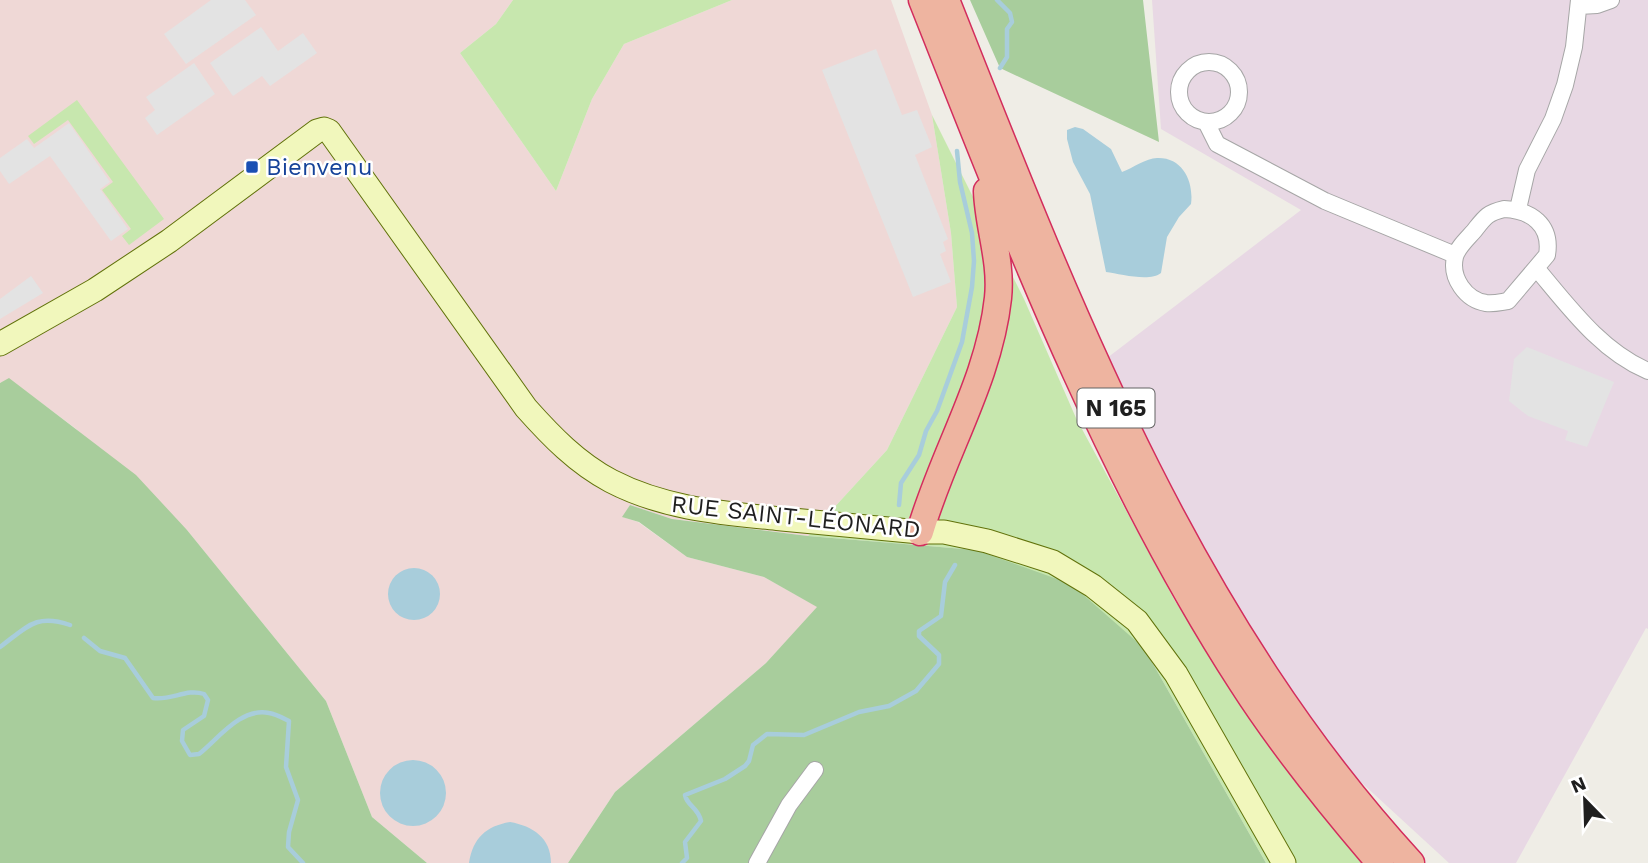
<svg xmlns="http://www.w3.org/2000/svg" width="1648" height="863" font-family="'Work Sans',sans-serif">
  <rect width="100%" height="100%" fill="#efede6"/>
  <path fill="#efd8d6" d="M0,0H513L496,24L460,53L556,191L592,99L624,44L732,0H891L932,115L951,233L957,307L887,450L808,536L672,519L630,505L623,517L638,522L687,557L764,577L818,607L766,663L615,792L568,863H427L372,817L326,701L187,530L75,428L9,379L0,383Z"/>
  <path fill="#e8d8e4" d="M1152,0H1648V629L1646,628L1516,863H1449L1350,772L1262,649L1177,503L1107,358L1301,210L1161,129Z"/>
  <path fill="#c7e7ae" d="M513,0H732L624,44L592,99L556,191L460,53L496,24Z
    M77,100L164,219L129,245L122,236L131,229L102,190L113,182L68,120L34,144L28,136Z
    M932,115L1024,299L1076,418L1175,601L1280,762L1365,863H1266L1144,648L976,550L808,536L887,450L957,307L951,233Z"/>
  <path fill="#a8cd9c" d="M970,0H1143L1159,142L1000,68Z
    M9,378L136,475L187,530L326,701L372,817L427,863H0V383Z
    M630,505L672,519L808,536L976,550L1071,584L1144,648L1266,863H568L615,792L766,663L817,607L764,577L687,557L639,522L622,517Z"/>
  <path fill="#e3e3e3" d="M211,0H245L256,15L186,64L164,34Z
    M261,27L278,51L303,33L317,53L270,86L262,76L233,96L210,63Z
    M876,49L902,115L917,110L932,147L915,155L948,239L943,242L946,251L940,254L951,282L913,297L822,70Z
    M194,63L215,94L157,135L145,118L155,110L146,97Z
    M69,123L110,182L100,189L128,229L111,241L50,156L9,184L0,171V158L27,139L34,148Z
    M31,276L43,293L0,319V299Z
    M1527,347L1614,382L1587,447L1565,440L1568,431L1528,416L1509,401L1514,359Z"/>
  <path fill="#a8cddb" d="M1075,127L1083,129L1111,149L1122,172C1133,168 1146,158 1157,158C1183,157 1194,182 1191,204L1179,217L1167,237L1161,273C1150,282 1120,274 1106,272L1090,194L1073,162L1067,139V130Z
    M388 594a26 26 0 1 1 52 0a26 26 0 1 1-52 0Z
    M380 793a33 33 0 1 1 66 0a33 33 0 1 1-66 0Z
    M510,822C533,826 551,838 551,863H469C473,838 486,826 510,822Z"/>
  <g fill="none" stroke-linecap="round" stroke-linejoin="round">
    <path stroke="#a8cddb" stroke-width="4.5" d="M997,0L1010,13L1012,22L1007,29V57L1000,68
      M899,505L901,483L919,455L926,431L937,411L962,342L972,287L974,261L972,233L960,182L957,151
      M84,638L100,651L125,658L153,698C171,701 187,688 204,694L208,700L204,716L183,730L182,741L190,755L199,754C218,739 241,707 269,713C276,714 283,718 289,721L286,767L298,800L289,832L288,847L303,863
      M0,647C27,627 36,613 70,625
      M682,863L687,858L685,842L701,821C698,807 687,806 685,795L725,779L745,766L749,761L753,745L767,734L804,735L859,712L889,706L916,691L939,664V655L919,636V631L941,616L945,582L955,565"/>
    <defs>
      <path id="minor" d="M1579,6L1597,5L1611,0
        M1179 92a30 30 0 1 1 60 0a30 30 0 1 1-60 0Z
        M1206,122L1217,144L1325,201L1455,255
        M1504,209C1531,210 1552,225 1547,255L1508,301C1501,302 1494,304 1486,303C1466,300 1450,278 1455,257C1457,248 1468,238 1474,231C1485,217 1487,213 1504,209Z
        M1518,209L1527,170L1553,119L1565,85L1574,47L1579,0
        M1537,269C1569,307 1601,351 1648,371
        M757,863L789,805L815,770"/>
      <path id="secondary" d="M0,344L95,290L169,241L317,131L324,129L329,131L526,408C551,436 577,463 611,481C665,509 722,513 782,519C828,523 874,528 920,532H944L987,541L1053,562L1093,586L1137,621L1176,674L1284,863"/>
      <path id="trunk" d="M922,0C1015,234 1105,471 1242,683C1283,747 1331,806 1380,863
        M946,0C1067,305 1186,618 1411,863
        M920,532C943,452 989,381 998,298C1002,261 988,226 987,191"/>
    </defs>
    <use href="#minor" stroke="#a6a6a6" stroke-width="18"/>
    <use href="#secondary" stroke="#61720a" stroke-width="25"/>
    <use href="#trunk" stroke="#d32d5d" stroke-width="29"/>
    <use href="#minor" stroke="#fff" stroke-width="16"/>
    <use href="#secondary" stroke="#f1f7bc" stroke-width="23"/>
    <use href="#trunk" stroke="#eeb4a0" stroke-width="26"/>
  </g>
  <rect fill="#1a4fb4" stroke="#fff" stroke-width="2.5" x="245" y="160" width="14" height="14" rx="3.5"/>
  <g text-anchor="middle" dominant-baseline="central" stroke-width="5" stroke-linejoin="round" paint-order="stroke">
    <rect fill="#fff" stroke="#626262" stroke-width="2" x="1077.5" y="388.5" width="77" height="39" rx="5"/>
    <g font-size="23" font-weight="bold" fill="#1f1f1f">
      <text x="1116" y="408">N 165</text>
    </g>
    <g font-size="24" fill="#164399" stroke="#fff" text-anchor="start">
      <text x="266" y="167">Bienvenu</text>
    </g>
    <g font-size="24" fill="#1f1f1f" stroke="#fff">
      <text transform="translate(796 517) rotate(6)">RUE SAINT-LÉONARD</text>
    </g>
  </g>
  <g transform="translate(1585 800) rotate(337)" stroke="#ffffff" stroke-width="5" paint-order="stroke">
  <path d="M0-5L12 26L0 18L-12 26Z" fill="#1f1f1f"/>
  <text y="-10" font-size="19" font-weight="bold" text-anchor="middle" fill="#1f1f1f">N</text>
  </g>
</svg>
